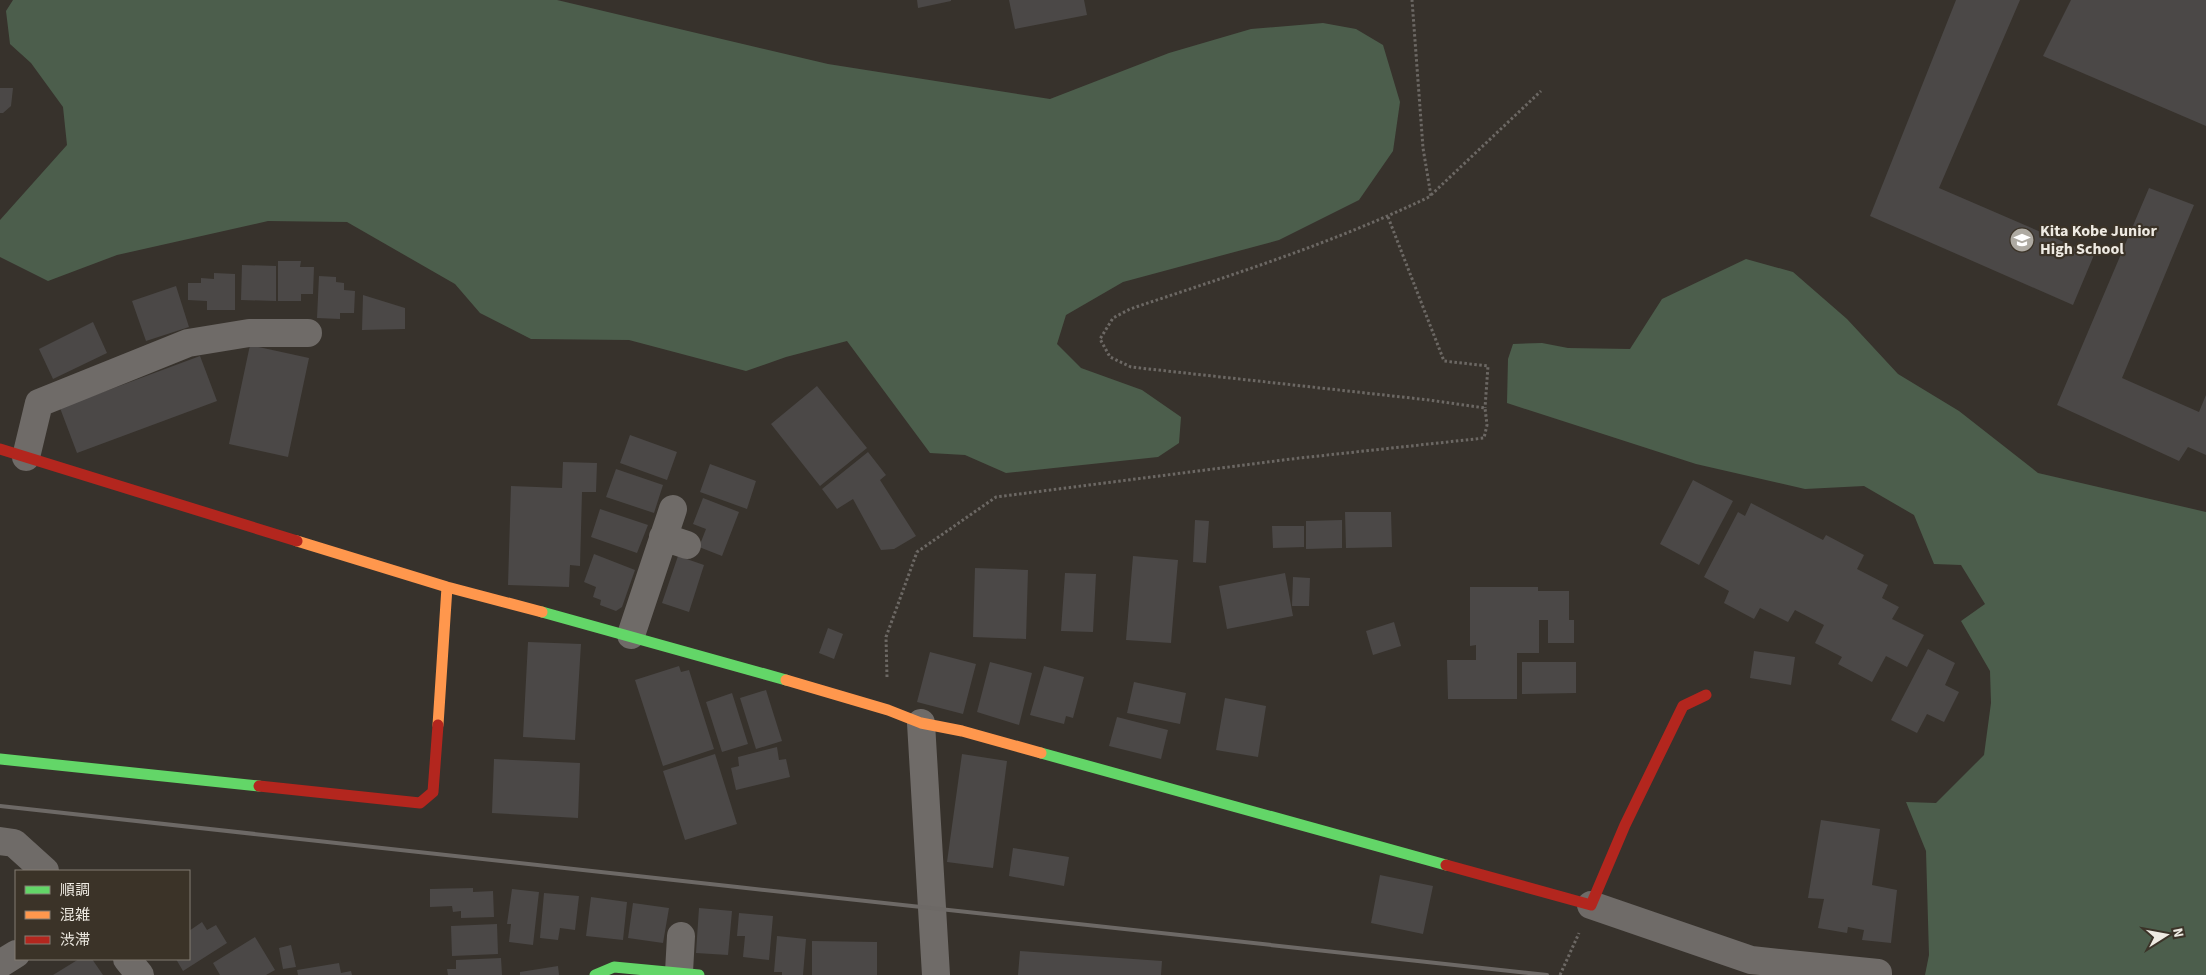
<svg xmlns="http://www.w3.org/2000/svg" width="2206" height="975" font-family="'Source Sans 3','Noto Sans JP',sans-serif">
  <rect width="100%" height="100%" fill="#37322c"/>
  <path fill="#4c5e4c" d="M13,0H557L828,64L1050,99L1169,53L1251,29L1323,23L1356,29L1383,45L1400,102L1393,151L1359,200L1279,240L1123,282L1066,315L1057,344L1081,368L1142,390L1181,417L1179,443L1158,457L1006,473L965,455L930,453L847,341L786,357L746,371L629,340L531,339L480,313L455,284L347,222L268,221L117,255L48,281L0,257V220L67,145L63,107L31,63L10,44L6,11Z
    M1746,259L1793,272L1847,319L1898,374L1959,411L2038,473L2206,512V975H1925L1929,955L1926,851L1906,802L1936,803L1984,755L1991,703L1990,671L1961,621L1985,604L1961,565L1934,564L1914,515L1864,486L1805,489L1696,464L1507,403L1508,359L1513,344L1542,343L1568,348L1630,349L1662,299Z"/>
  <path fill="#4b4847" d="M917,0H951V1L918,8Z
    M1009,0H1084L1087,15L1015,29Z
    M1956,0H2020L1939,188L2094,255L2073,305L1870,216Z
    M2071,0H2206V126L2043,56Z
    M0,88H13L11,106L3,113H0Z
    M2149,188L2194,205L2122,378L2199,412L2206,395V455L2188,447L2179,461L2057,405Z
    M278,261H301L300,267H314L313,294H301V301H278Z
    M242,265L276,266V301L241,300Z
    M214,273L235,274V310H207V301L188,300V283H201V278L214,279Z
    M319,276L336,277V282L344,283V290L355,291L354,313H340V319L317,318Z
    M176,286L189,327L146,341L132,301Z
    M363,295L405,308V329L362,330Z
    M93,322L107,353L53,379L39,349Z
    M250,345L309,358L288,457L229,444Z
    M200,356L217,401L77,453L60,408Z
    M817,386L867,448L820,486L771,424Z
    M630,435L677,452L667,480L620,463Z
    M868,452L886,475L880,480L916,536L894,549L881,550L853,499L837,509L822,489Z
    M563,462L597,463L596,492H582L580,566L570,565L569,587L508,585L511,486L562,488Z
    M710,464L756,481L747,509L700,492Z
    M616,469L663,485L654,513L606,497Z
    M1693,480L1733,501L1699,565L1660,544Z
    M703,498L739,512L722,556L699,547L706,529L693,524Z
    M1751,503L1823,540L1826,535L1864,555L1857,569L1888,585L1882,598L1899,607L1892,619L1924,635L1907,667L1886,656L1872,682L1838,664L1842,657L1815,643L1824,625L1795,610L1788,622L1760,608L1754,619L1724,603L1729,591L1704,577L1738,512L1745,516Z
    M600,509L648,525L637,553L591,537Z
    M1345,512H1391L1392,547L1346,548Z
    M1195,520L1209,521L1206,563L1193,562Z
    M1342,520V548L1306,549V521Z
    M1272,526H1304V547L1273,548Z
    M594,554L635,570L622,607L616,611L600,605L601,600L593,597L596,587L584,582Z
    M678,556L704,565L689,612L662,603Z
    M1133,556L1178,560L1171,643L1126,640Z
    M975,568L1028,570L1026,639L973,637Z
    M1065,573L1096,574L1093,632L1061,631Z
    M1285,573L1293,616L1227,629L1219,586Z
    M1293,577L1310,578L1309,606H1292Z
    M1470,587H1538V591H1569V620H1574V643H1548V620H1539V653H1517V699H1448L1447,660H1476V645L1470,646Z
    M1394,622L1401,646L1373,655L1366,631Z
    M828,628L843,634L834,659L819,653Z
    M528,642L581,644L575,740L523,737Z
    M1928,649L1955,663L1945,685L1959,692L1944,722L1927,714L1917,733L1891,720Z
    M1754,651L1795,657L1791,685L1750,678Z
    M930,652L976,664L963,714L917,702Z
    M990,662L1032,673L1019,725L977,712Z
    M1522,662H1576V693L1522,694Z
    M679,666L681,672L689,670L714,749L663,766L635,680Z
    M1044,666L1084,677L1073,718L1066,716L1064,724L1030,715Z
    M1134,682L1186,693L1180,724L1127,713Z
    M766,690L782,741L756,749L740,698Z
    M732,693L748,744L722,752L706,702Z
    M1225,698L1266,706L1258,757L1216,750Z
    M1117,717L1168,730L1161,759L1109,746Z
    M777,747L779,760L786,759L790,777L736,790L731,768L739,766L738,757Z
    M715,754L737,824L685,840L663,771Z
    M962,754L1007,761L993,868L947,862Z
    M494,759L580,763L578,818L492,813Z
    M1821,820L1880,829L1872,885L1897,890L1891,943L1862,940L1864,930L1848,927L1847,933L1818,928L1824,899L1808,898Z
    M1013,848L1069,857L1064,886L1009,876Z
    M1380,875L1433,886L1423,934L1371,923Z
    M473,888V892L493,891L494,917L461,918V911L453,912L452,906L430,907V889Z
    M512,889L539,892L533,945L509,942L511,924H507Z
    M544,893L579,896L575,930L560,928L558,940L540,938Z
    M591,897L627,902L623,940L586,936Z
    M633,903L669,908L663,943L628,938Z
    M699,908L732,911L728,955L696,953Z
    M739,913L773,916L769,960L743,957L745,936H737Z
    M202,922L207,930L216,925L227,943L183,971L176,959H189V931Z
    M497,924L498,954L452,956L451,926Z
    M777,936L806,939L803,975H782V972H774Z
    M255,937L275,970L266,975H220L213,963Z
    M812,941L877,942V975H812Z
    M291,945L296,967L283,969L279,948Z
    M1020,951L1162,961L1161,975H1018Z
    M501,958L502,975H448L447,969H456V960Z
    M79,959H92L103,975H53Z
    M339,963L341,973L351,971L352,975H298L297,970Z
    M558,966L559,975H520V972Z"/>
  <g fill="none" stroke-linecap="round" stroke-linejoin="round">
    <path stroke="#6c6864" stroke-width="3" stroke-dasharray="2.5 2.5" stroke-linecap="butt" d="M1431,195L1541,91
      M1388,217L1444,361L1488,366L1485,408
      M887,677L886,637L917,552L996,497L1291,459L1484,438L1487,425L1485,408L1429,400L1131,367L1110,357L1100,339L1113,318L1130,309C1231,275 1334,243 1431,196L1423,148L1412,0
      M1560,975L1579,933"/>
    <path stroke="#6f6b68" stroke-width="28" d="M26,457L39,403L188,343L249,333H308
      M663,537L687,545
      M631,635L673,509
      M921,723L936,975
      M0,841L14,843L45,871
      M1591,905L1751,960L1878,973V975
      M127,959L140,975
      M0,964L16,954
      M679,972L681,936"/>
    <path stroke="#63d668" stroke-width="11" d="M542,612L786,680
      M1041,753L1446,865
      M0,759L259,786
      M595,975L614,967L699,975"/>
    <path stroke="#ff974d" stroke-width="11" d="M297,541L447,587L542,612
      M786,680L888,710L921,723L962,731L1041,753
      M438,725L447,587"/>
    <path stroke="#b3261e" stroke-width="11" d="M0,449L297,541
      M259,786L420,803L433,792L438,725
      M1446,865L1591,905L1625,825L1683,706L1706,695"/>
    <path stroke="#6d6966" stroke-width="4" d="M0,806C515,865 1032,917 1547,975"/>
  </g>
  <defs>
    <symbol id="school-disc" viewBox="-11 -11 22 22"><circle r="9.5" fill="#aeaaa2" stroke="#3b3328"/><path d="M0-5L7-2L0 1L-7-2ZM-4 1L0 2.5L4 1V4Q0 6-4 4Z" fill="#fff"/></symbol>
  </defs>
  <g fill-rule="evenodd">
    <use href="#school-disc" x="2008" y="226" width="28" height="28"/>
  </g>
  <g text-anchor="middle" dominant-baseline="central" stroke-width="4.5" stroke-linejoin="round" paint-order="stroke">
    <g font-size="16" font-weight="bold" fill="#eeeae2" stroke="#3b3328" text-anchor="start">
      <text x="2040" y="231">Kita Kobe Junior<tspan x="2040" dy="18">High School</tspan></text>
    </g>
  </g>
  <rect x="15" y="870" width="175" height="90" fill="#3b3328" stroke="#837c72"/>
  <rect x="25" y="886" width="25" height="8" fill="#63d668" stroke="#837c72"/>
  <text x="60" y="895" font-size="15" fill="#eeeae2">順調</text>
  <rect x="25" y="911" width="25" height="8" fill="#ff974d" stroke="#837c72"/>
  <text x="60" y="920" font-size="15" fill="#eeeae2">混雑</text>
  <rect x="25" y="936" width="25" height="8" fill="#b3261e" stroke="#837c72"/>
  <text x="60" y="945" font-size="15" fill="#eeeae2">渋滞</text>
  <g transform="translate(2166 935) rotate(79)" stroke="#3b3328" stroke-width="4" paint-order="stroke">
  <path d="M0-4L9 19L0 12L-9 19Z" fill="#eeeae2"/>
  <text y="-8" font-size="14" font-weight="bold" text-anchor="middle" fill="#eeeae2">N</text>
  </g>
</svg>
